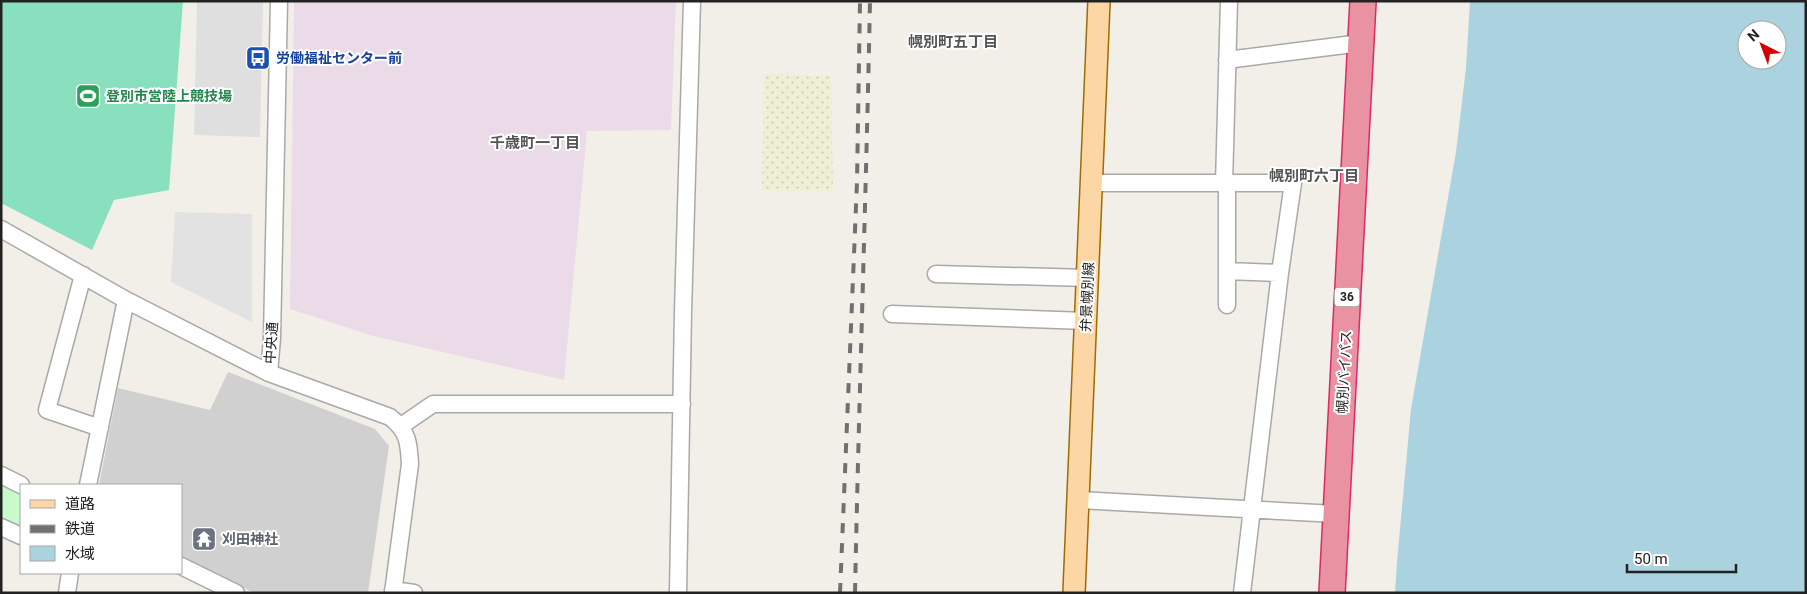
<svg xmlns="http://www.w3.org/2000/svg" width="1807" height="594" font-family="Roboto,'Noto Sans JP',sans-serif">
  <defs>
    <pattern id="farmland-dots" width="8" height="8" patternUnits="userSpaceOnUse" patternTransform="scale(1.25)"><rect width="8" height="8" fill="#eef0d5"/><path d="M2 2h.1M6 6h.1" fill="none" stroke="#ccceb7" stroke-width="1.8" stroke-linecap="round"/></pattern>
  </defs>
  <rect width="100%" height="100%" fill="#f2efe9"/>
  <path fill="#e0dfdf" d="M197,1H263L260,137L194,135Z"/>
  <path fill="#ebdbe8" d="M294,1H676L671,130L587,131L564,380L373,336L290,309Z"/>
  <path fill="#d0d0d0" d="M228,372L375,429L389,446L368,593H254L181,556V485H99L118,388L210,410Z"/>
  <path fill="url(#farmland-dots)" d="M764,74L831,76L833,191H762Z"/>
  <path fill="#c8facc" d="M1,482L21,492V534L1,524Z"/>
  <path fill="#88e0be" d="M1,1H183L169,190L114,200L92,250L1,203Z"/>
  <path fill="#e2e2e2" d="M175,212L252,214V322L171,282Z"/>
  <path fill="#aad3df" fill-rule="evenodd" d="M1470,1H1806V593H1395L1397,562L1411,409L1456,152L1466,68ZM1747,30H1777V60H1747Z"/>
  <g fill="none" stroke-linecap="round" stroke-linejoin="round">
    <defs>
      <path id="minor" d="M1227,60L1361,43
        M1092,183H1293L1280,273L1242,593
        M1224,184L1229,1
        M1,229L126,300L269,373L390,417C408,431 409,443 410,464L393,593
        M1227,271L1280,273
        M936,274L1088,278
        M83,275L47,410L100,428
        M1227,305V184
        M892,314L1086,321
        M269,373L272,338L279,1
        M401,426L433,404H682
        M1,475L21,485
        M88,485L126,300
        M1079,500L1336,514
        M1,527L21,536
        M181,566L236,593
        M393,590L414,593
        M67,593L70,573
        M678,593L683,312L692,1"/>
      <path id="major" d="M1074,593L1099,1"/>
      <path id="highway" d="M1332,593L1363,1"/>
    </defs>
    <use href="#minor" stroke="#a9a9a9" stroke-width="19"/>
    <use href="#major" stroke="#a06b00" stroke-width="24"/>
    <use href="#highway" stroke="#dc2a67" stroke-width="28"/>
    <use href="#minor" stroke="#fff" stroke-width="16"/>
    <use href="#major" stroke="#fcd6a4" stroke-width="21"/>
    <use href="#highway" stroke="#e892a2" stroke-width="25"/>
    <path stroke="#707070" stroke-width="4" stroke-dasharray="10 10" stroke-linecap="butt" d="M840,593L857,182L860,1
      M855,593C859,396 866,198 870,1"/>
  </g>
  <defs>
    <symbol id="bus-square" viewBox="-11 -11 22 22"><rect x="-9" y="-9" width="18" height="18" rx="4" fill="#1a4fb4" stroke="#fff"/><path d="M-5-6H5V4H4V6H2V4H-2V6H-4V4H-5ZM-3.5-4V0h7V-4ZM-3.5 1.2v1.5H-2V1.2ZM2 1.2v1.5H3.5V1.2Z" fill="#fff"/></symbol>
    <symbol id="stadium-square" viewBox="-11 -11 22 22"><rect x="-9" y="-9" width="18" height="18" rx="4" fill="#2e9e5b" stroke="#fff"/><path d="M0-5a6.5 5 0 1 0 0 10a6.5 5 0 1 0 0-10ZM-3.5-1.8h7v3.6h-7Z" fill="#fff"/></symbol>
    <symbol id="temple-square" viewBox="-11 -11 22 22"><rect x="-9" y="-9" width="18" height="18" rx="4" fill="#6b7280" stroke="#fff"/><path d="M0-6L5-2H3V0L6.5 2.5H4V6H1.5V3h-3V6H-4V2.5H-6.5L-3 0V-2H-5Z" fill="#fff"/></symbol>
  </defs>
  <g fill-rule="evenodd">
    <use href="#bus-square" x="244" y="44" width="28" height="28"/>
    <use href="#stadium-square" x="74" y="82" width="28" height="28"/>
    <use href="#temple-square" x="190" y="525" width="28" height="28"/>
  </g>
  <g text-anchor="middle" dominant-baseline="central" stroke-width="4" stroke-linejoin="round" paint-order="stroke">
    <rect fill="#fff" stroke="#646464" stroke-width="1" x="1334.5" y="287.5" width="25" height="19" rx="4"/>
    <g font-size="12" font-weight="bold" fill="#222">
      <text x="1347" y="297">36</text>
    </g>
    <g font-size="14" font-weight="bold" fill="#164399" stroke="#fff" text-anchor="start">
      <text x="276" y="58">労働福祉センター前</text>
    </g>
    <g font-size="14" font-weight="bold" fill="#27864d" stroke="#fff" text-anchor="start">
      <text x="106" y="96">登別市営陸上競技場</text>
    </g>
    <g font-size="14" fill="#222" stroke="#fff">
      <text transform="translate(1087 297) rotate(-87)">弁景幌別線</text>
      <text transform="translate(271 343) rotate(-86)">中央通</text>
      <text transform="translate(1344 372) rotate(-87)">幌別バイパス</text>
    </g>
    <g font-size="14" font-weight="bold" fill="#5b616d" stroke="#fff" text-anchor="start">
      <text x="222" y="539">刈田神社</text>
    </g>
    <g font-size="15" font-weight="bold" fill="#555" stroke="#fff">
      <text x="953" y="42">幌別町五丁目</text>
      <text x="535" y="143">千歳町一丁目</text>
      <text x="1314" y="176">幌別町六丁目</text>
    </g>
  </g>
  <rect width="1807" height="594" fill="none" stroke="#222222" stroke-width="5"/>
  <rect x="20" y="484" width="162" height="90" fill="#ffffff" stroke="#a7a7a7"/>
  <rect x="30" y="500" width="25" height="8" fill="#fcd6a4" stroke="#a7a7a7"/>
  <text x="65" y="509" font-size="15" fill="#222222">道路</text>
  <rect x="30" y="525" width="25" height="8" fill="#707070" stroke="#a7a7a7"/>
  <text x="65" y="534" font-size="15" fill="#222222">鉄道</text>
  <rect x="30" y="546" width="25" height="15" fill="#aad3df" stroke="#a7a7a7"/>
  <text x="65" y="559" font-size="15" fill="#222222">水域</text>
  <g transform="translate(1762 45) rotate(318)"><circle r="24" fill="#ffffff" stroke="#a7a7a7"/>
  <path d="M0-4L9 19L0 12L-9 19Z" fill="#d40000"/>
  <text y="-8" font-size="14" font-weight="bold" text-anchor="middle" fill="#222222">N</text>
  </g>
  <path d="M1627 564v8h109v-8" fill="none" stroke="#222222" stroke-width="2.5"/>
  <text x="1634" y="564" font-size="15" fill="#222222" stroke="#ffffff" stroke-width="4" paint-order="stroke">50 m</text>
</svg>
